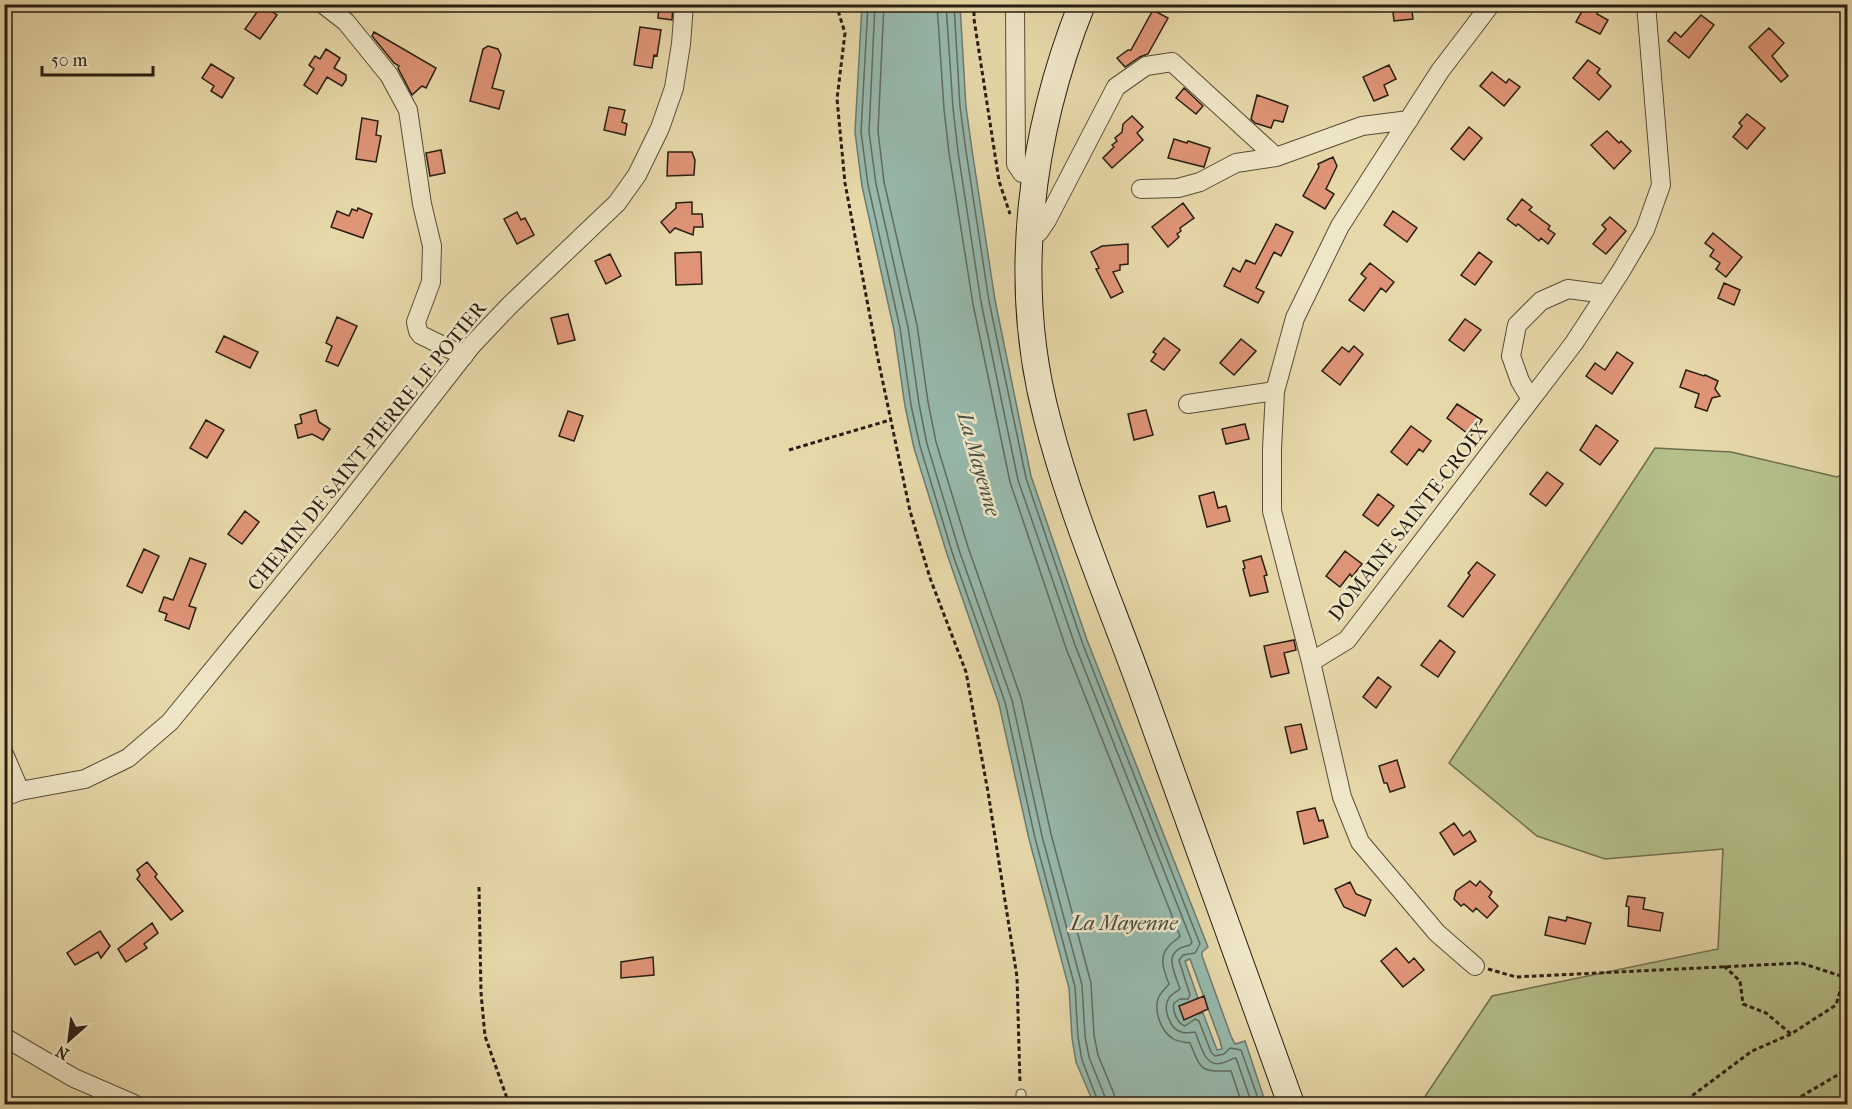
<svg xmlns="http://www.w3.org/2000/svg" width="1852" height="1109" font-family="'IM FELL French Canon',serif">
  <rect width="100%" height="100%" fill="#e7d8a9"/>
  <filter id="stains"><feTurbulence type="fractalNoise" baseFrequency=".00333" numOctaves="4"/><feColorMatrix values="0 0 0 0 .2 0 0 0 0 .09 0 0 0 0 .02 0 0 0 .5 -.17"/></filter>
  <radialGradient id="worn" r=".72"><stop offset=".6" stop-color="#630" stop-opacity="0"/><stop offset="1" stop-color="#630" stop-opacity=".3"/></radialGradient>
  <path fill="#b4bf89" stroke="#6e6e4e" stroke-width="1.5" d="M1655,448L1731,452L1837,477L1847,472V1104H1420L1492,996L1718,949L1723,849L1605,859L1537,836L1449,763Z"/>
  <path fill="#97b9ad" stroke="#6b7b6f" stroke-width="1.5" fill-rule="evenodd" d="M862,5H960L966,107L972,150L995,300L1031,476L1087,640L1208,947L1202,952V956L1231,1036L1235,1044L1245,1041L1266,1104H1094L1076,1062L1072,1038L1069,988L1029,839L999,704L947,554L914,448L905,406L894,330L862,186L855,132ZM1190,959L1220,1041L1222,1049L1217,1050L1203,1013L1199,1014L1194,1000L1198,998L1185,961Z"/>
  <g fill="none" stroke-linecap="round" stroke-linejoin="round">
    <path stroke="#606c60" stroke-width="1.5" d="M868,4L861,132L868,185L900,328L911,405L920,446L952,552L1005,702L1035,838L1075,987L1078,1037L1082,1060L1099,1104
      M875,4L869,132L876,184L908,327L919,404L927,444L959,550L1012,700L1042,836L1082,985L1085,1036L1089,1057L1105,1097L1106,1104
      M884,4L878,131L884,182L917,325L928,402L936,442L968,547L1021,698L1051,834L1091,983L1094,1035L1098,1055L1114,1094L1115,1104
      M937,4L944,109L949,153L973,304L1010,482L1066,648L1180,936C1177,940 1173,941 1169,946C1158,957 1164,971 1169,984C1165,989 1160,993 1158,999C1154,1011 1161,1031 1172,1038C1177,1042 1184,1042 1190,1043C1202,1072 1200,1071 1231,1071L1242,1104
      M946,4L953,108L958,152L981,302L1018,480L1075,645L1192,942L1190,945C1161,951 1174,970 1180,989C1177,992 1171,994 1169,998C1162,1008 1170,1029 1181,1032C1186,1034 1191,1032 1195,1032C1201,1044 1204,1068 1222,1063C1228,1062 1231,1058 1236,1058L1252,1104
      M954,4L960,107L966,151L989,301L1026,478L1082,642L1200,944L1195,953L1183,955L1179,960L1190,995L1188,999H1180L1174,1003C1172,1011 1177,1023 1185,1026L1195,1019L1199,1021L1211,1052L1215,1056L1224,1054L1230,1048L1241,1050L1260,1104"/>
  </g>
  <path fill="#df9477" stroke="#281e12" stroke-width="1.5" d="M659,4H673L672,20L658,18Z
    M1392,4H1411L1413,19L1394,21Z
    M1586,4H1602L1597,14L1608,20L1600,34L1576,22Z
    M262,5L277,15L260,39L245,29Z
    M1153,10L1168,18L1148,54L1140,57L1125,67L1117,58L1128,50H1131Z
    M1701,15L1714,25L1689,58L1668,41L1675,32L1681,37Z
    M640,27L661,30L657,56L654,55L652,68L634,65Z
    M1769,28L1784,43L1772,56L1788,76L1781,82L1749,47Z
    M374,32L436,68L426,88L422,86L412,95L398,68L399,66L394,63L372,36Z
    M488,46L498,49L501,55L492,88L504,91L499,109L470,101L483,49Z
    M326,49L340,58L334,68L346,75V80L342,86L327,77L317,94L304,85L314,69L309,65L315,56L320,59Z
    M1588,60L1600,69L1597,73L1611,86L1599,100L1573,78Z
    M211,64L234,78L222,98L211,91L214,86L202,78Z
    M1389,65L1396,79L1384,85L1388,95L1374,101L1363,77Z
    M1492,72L1506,83L1509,79L1520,87L1504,106L1480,86Z
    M1184,88L1203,106L1196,114L1176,98Z
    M1257,95L1288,106L1283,122L1274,120L1271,128L1255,123L1251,119Z
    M609,107L625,110L622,122L627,124L625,135L604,130Z
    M1747,114L1765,128L1747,149L1733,137L1742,126L1739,123Z
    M1132,116L1143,127L1137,133L1143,140L1112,168L1103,158L1114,147L1112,145L1117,141L1115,138L1122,132L1123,124Z
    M362,118L378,121L376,135L381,136L376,162L356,159Z
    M1469,127L1482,138L1464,160L1451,149Z
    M1607,131L1619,143L1621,141L1631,151L1614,169L1591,145Z
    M1174,139L1187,143L1188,141L1210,148L1204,167L1168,158Z
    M441,150L445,173L430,176L426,153Z
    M668,152H692L695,160L694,175L667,176Z
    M1333,157L1337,166L1326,189L1334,194L1325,209L1303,196L1319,167L1318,164Z
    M1522,199L1532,207L1529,210L1550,226L1548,229L1555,234L1548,244L1541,238L1539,241L1518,224L1516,226L1507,219Z
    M692,202V214H702L703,227H694L693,235L675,228L670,233L661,222L676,208V203Z
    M1183,203L1194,218L1180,228L1181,231L1177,234L1179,237L1168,247L1152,227Z
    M358,208L372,214L363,238L331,227L337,211L349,216L352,209L357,211Z
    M1393,211L1417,228L1407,242L1384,225Z
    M517,212L521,220L525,218L534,235L517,244L504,219Z
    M1610,217L1626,231L1606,254L1593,244L1606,229L1602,225Z
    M1276,224L1293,232L1281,256L1274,252L1256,288L1264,292L1258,303L1224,286L1233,268L1240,272L1246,260L1255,264Z
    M1713,233L1742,257L1726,277L1716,269L1720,263L1710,256L1714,250L1705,243Z
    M1128,244V264L1120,265V270L1113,272L1123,292L1111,298L1096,269L1099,268L1091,252L1102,246Z
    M701,252L702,284L676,285L675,253Z
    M1479,252L1492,262L1475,285L1461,275Z
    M610,254L621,276L606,284L595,261Z
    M1370,263L1394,282L1386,292L1381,288L1364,311L1349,300L1366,278L1361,274Z
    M1724,283L1740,290L1734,305L1718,298Z
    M568,314L575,340L558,344L551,318Z
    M337,317L357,326L338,366L326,361L332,346L326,343Z
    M1465,319L1481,330L1464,351L1449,340Z
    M224,336L258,352L250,368L216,352Z
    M1164,338L1180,350L1164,370L1151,361L1156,354L1153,352Z
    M1241,339L1256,351L1234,375L1220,363Z
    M1354,346L1363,354L1340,385L1322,371L1342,347L1349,352Z
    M1617,352L1633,363L1612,394L1586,376L1595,363L1605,370Z
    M1686,370L1704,376L1705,375L1718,381L1715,389L1720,396L1712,398L1707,411L1695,407L1699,394L1680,387Z
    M1457,404L1482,420L1471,436L1447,418Z
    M316,410L319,422L330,429L323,440L312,434L298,438L295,425L302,423L300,415Z
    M1146,410L1153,435L1134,440L1128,414Z
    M568,411L583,416L574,441L559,436Z
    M206,420L224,430L207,458L190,448Z
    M1245,424L1249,439L1226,444L1222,429Z
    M1596,425L1618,441L1600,465L1580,450Z
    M1411,426L1431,441L1423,452L1419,449L1407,465L1391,452Z
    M1547,472L1563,484L1546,506L1530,494Z
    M1214,492L1218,508L1226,506L1230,521L1207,527L1199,496Z
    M1378,494L1394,506L1378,526L1363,515Z
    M245,511L259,522L242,544L228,534Z
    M144,549L159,556L142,593L127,586Z
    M1345,551L1362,564L1352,577L1350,574L1340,587L1326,576Z
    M1261,556L1267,575L1264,576L1268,592L1250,596L1243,569L1245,568L1243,561Z
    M190,558L206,564L189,606L196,608L189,629L165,620L167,614L159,611L164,597L173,600Z
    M1477,562L1495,575L1463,617L1448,606L1470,575L1468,573Z
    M1294,640L1296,650L1284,653L1289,673L1271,677L1264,646Z
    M1440,640L1455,652L1438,677L1421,665Z
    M1378,677L1391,687L1376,708L1363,697Z
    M1301,724L1307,749L1291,753L1285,727Z
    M1397,760L1405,787L1390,792L1387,783H1384L1379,766Z
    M1315,808L1319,821L1323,820L1328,837L1304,844L1297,812Z
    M1454,823L1463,836L1470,831L1476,841L1454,855L1440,833Z
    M147,862L157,874L155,877L183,911L171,920L137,879L140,875L137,870Z
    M1470,881L1476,886L1480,881L1492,892L1489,897L1498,906L1487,918L1476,908L1473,912L1464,904L1461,906L1454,899L1456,891Z
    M1350,882L1356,894L1371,900L1365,916L1344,907L1335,889Z
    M1628,896L1645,898L1643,909L1663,913L1660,931L1628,926L1629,907L1626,906Z
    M1549,917L1566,921L1567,917L1591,923L1585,944L1545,935Z
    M152,923L158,933L144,944L147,948L126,962L118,949Z
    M100,931L110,946L101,958L98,952L75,965L67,953Z
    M1396,948L1409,963L1414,958L1424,970L1403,987L1381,961Z
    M653,957L654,975L621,978V962Z
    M1204,996L1208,1009L1184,1020L1179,1006Z"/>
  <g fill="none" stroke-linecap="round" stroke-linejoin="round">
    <defs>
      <path id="service" d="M1021,1094V1104"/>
      <path id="minor" d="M323,4L346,22L389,75L408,110L422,204L432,246L431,282L416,322L418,331L421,335L464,356
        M1015,4L1016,164L1022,173L1034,177
        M1141,189L1178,188L1200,182L1236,163L1276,157L1362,126L1409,120
        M1030,238L1039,232L1047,220L1116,87L1146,66L1172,62L1276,157
        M1531,399L1520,381L1511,356L1517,325L1541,301L1568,289L1606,294
        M1188,404L1275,391
        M1311,662L1347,640L1574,343L1621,271L1645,230L1661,185L1646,4
        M4,754L20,791
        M4,797L20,791L85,779L128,758L170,722L332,524L472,345L510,305L617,203L637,175L660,128L674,88L681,44L684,4
        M1475,966L1437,933L1360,842L1342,797L1311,662L1272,511V449L1275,391L1295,318L1340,226L1440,71L1491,4
        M4,1037L74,1078L134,1104"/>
      <path id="secondary" d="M1082,4C1030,134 1011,282 1047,418C1071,513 1111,604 1144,696C1193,832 1242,968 1291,1104"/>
    </defs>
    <use href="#service" stroke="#584c38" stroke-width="11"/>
    <use href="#minor" stroke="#584c38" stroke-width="20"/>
    <use href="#secondary" stroke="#281e12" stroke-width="28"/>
    <path stroke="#281e12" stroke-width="3" stroke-dasharray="4.5 3" stroke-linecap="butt" d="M836,4L845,33L837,99L845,183L878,359L910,511L930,578L966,672L988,792L1017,977L1020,1083
      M974,4V19L999,181L1010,214
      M789,450L890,420
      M479,887L481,993L485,1036L509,1104
      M1724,966L1740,981L1743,1004L1766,1013L1791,1034
      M1488,969L1516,977L1801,963L1844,977L1836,1005L1791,1034L1752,1051L1681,1104
      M1788,1104L1848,1069"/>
    <use href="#service" stroke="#efe6c7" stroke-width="9"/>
    <use href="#minor" stroke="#efe6c7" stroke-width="18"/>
    <use href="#secondary" stroke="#efe6c7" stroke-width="26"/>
  </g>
  <g text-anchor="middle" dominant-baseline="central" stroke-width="5" stroke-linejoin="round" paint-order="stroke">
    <g font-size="20" fill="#281e12" stroke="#efe6c7">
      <text transform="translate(367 446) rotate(-51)">CHEMIN DE SAINT-PIERRE LE POTIER</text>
      <text transform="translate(1408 522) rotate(-52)">DOMAINE SAINTE-CROIX</text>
    </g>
    <g font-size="21" font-style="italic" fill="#494c40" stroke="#efe6c7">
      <text transform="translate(979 464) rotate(74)">La Mayenne</text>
      <text x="1124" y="923">La Mayenne</text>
    </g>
  </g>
  <rect width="1852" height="1109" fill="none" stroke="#e7d8a9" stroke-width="24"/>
  <rect x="6" y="6" width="1840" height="1097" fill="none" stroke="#281e12" stroke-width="3"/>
  <rect x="12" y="12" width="1828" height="1085" fill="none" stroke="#281e12" stroke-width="1.5"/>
  <g transform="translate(69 1040) rotate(208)" stroke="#efe6c7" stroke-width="4.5" paint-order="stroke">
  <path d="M0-4.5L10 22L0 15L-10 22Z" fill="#281e12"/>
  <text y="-9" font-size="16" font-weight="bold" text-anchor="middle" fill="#281e12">N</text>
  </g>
  <path d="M42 66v9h111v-9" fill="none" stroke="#281e12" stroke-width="3"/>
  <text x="51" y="66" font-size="18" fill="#281e12" stroke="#efe6c7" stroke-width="4.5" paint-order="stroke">50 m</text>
  <rect width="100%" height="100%" filter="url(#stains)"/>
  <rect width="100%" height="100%" fill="url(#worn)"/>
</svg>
